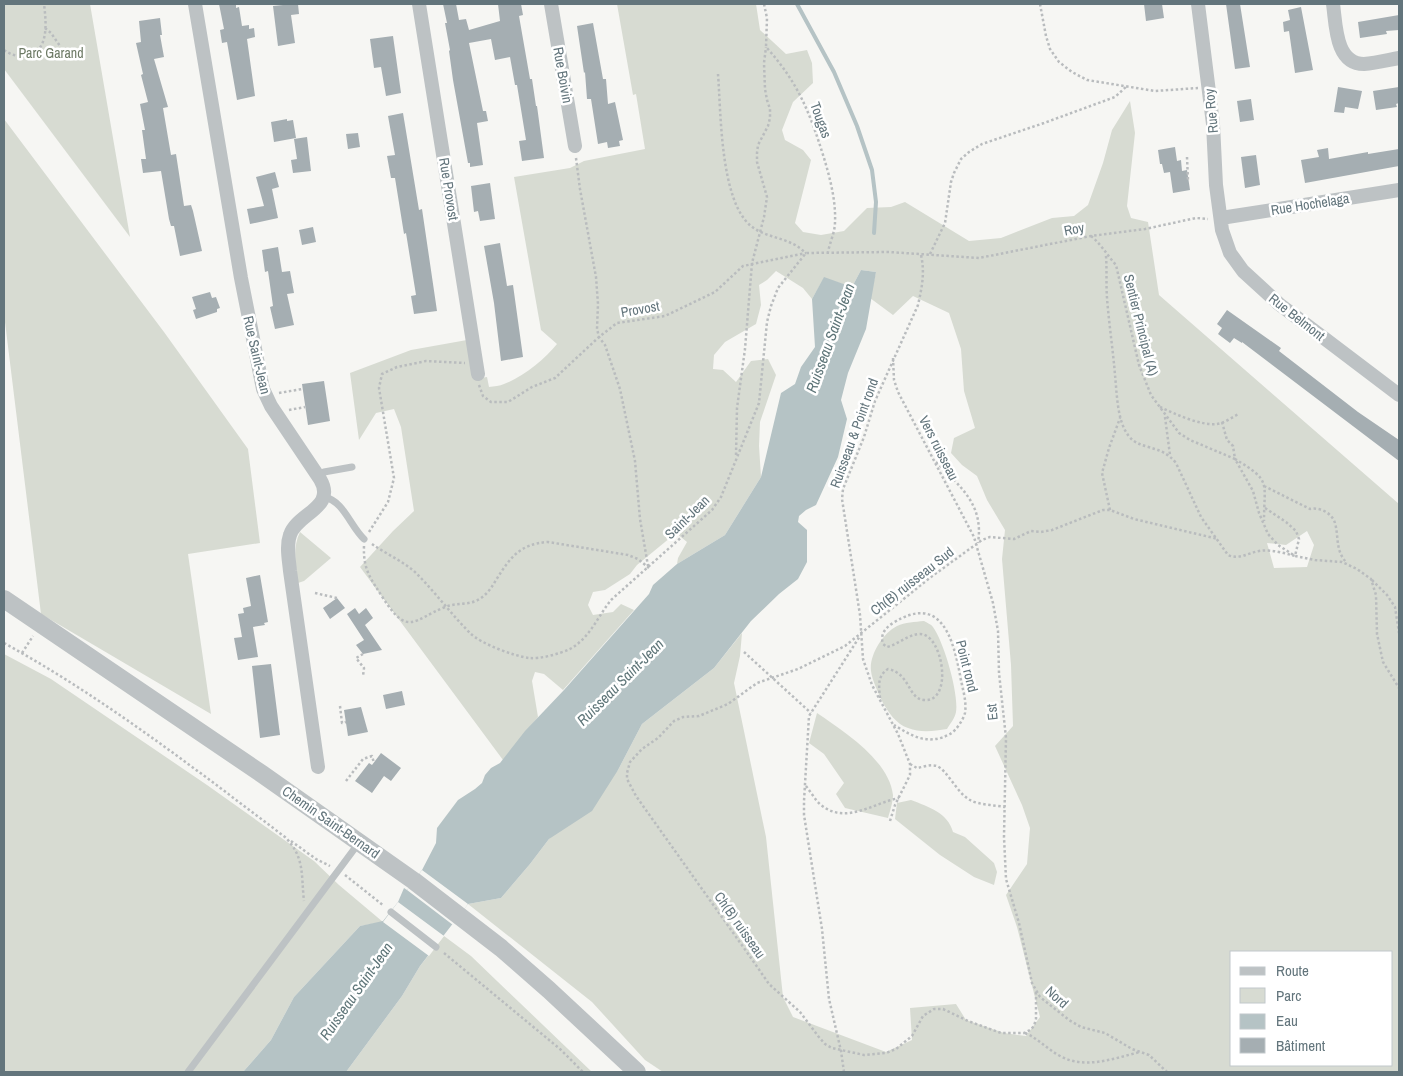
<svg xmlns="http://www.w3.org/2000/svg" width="1403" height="1076" font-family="'Archivo Narrow',sans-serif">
  <rect width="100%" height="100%" fill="#f6f6f3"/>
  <path fill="#d7dbd2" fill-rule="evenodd" d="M4,4H90L130,237L4,69Z
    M617,4H756L760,30L786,54L807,50L812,63L813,83L793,102L782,130L785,140L803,150L811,160L795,223L803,232L821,235L844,231L867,208L891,207L905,202L969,241L1001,238L1052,218L1074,216L1088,205L1103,163L1112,130L1130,101L1135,133L1127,206L1131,218L1148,222L1159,295L1399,504V1072H663L645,1060L592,1002L468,904L501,898L530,864L549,839L618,770L642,724L714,668L742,633L740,656L734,683L766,837L783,997L793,1017L886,1052L912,1040L910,1008L956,1004L966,1020L1004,1033L1026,1036L1040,1017L1017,927L1006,895L1027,864L1030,828L1022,805L995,746L1013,726L1011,665L1002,559L1005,530L987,500L977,476L962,465L951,453L954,438L975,428L964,391L961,349L949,313L913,296L893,315L870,298L876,272L861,270L852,287L824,278L812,299L803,288L776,271L767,280L759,285L761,305L756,324L725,342L714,355L713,369L723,370L736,382L751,361L768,359L776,375L760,422L759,446L761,477L725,535L677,564L678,558L687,542L676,533L637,565L630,574L605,590L593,592L588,605L593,615L613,612L621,604L634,610L563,690L544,674L535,672L532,681L538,717L503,760L360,567L393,531L414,511L401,427L394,409L376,413L359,440L350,373L411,350L467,340L473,379L487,377L489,387C494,386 500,386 504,384C523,377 545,359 557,344L541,330L514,177L570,168L584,161L645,149L636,94L633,95ZM1307,531L1314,545L1307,567L1274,568L1267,543L1286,545ZM1232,952H1392V1065H1232Z
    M4,119L164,332L248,449L260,543L188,554L211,714L41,614L4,314Z
    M300,532L331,558L304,581L298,583C296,566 292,548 300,532Z
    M924,621C927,623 931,624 933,627C944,642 959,694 956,712C955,718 950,724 947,729C934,731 921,733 908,728C896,724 888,712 882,701C878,692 872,680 871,671C869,655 883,633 897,626C905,622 915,622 924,621Z
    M4,654L51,679L207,785L314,861L339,885L383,922L360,926L294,997L271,1040L243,1072H4Z
    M817,713C843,731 889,760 893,795C893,802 890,811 888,818L845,808L836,794L844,783L824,754L809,743Z
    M911,800C929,807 948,813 953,832L965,837L994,863L997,872L994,885L974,877L940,855L895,819L897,803Z
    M444,936L471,956L592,1072H346L402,996L420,966Z"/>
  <path fill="#b5c3c5" d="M861,270L876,272L866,329L848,373L841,400L847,419L838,457L816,505L806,510L799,516L798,522L807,530V562L798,579L779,594L751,621L714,668L642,724L618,770L592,811L549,839L530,864L501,898L468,904L420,966L402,996L346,1072H243L271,1040L294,997L360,926L383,921L398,902L404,888L407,890L422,870L436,843L437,828L458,800L475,789L482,783L485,775L491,768L500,763L525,731L564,690L649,594L653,585L677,564L725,535L761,477L781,393L795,384L801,367L815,347L812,299L824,277L852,287Z"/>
  <path fill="#f6f6f3" d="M422,870L468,904L453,925L407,890Z
    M398,902L444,936L429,956L383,922Z"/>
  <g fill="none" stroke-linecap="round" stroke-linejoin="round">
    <path stroke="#b5c3c5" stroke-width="4" d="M797,4L834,72L857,126L872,170L876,202L874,233"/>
  </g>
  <path fill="#a5aeb2" d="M219,4H236V8L239,7L242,26L249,25V29L254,28L255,37L247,39L255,96L237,100L227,42L222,43L220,30L224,29Z
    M293,4H298L299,14L291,15L295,43L278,46L273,6Z
    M443,4H456L459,20L466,19L469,30L500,21L498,4H521L523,15L519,16L530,79H532L536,106H537L544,158L522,161L519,141L526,140L517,85H515L510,57L495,60L491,39L469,43L483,111H486L488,121L477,123L483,165L470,167V163H468L453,80L449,51L450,50L445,23H447Z
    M1144,4H1162L1164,18L1146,21Z
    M1226,4H1240L1250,67L1235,69Z
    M1301,7L1313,70L1295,73L1289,31L1284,32L1283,22L1290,20L1288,10Z
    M1399,15V30L1386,31L1387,34L1360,38L1358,22Z
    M160,18L162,35H160L164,57L154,59L168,107L163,108L171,155L176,154L184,206L191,205L193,211L202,251L180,256L174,226H171L169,219L161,171L143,173L141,159H146L142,130H145L140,104L148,102L141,75L143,74L136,43L141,42L139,21Z
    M593,23L603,79H606L608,104L615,102L623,140L619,141L620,146L608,148L607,142L598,144L591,99H587L585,72L584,73L577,26Z
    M393,36L401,93L386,96L381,67L374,68L370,39Z
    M1338,87L1362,91L1358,109L1345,107L1344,113L1334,112Z
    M1399,87V103L1396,104L1397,107L1376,110L1373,91Z
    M1251,99L1254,120L1240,122L1237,101Z
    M403,113L419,210L422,209L437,311L414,314L411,296L416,295L406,233L404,234L395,178H391L387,156L395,155L388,116Z
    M287,119V121L293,120L296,138L274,142L271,122Z
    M358,133L360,147L348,149L346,134Z
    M307,137L311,171L293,173L291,160L297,159L294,139Z
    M1175,147L1177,161L1181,160L1182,171L1187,170L1190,190L1173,193L1170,172L1164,173L1162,164H1160L1158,150Z
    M1328,148L1329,159L1368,152V154L1399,149V166L1305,183L1301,160L1319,157L1317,150Z
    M1256,155L1260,185L1245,188L1241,157Z
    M275,172L279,187L272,189L278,218L250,224L247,209L264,206L256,177Z
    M490,183L495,219L480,221L478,211L474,212L471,186Z
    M313,227L316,242L302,245L299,230Z
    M500,243L507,286L513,285L523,357L501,361L494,303L484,246Z
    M278,247L282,272L290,271L294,293L287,294L294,325L275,329L270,307L273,306L268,271L265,272L262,250Z
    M210,292L212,298L216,297L220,308L217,309V312L196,319L193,310L196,309L192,297Z
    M1227,310L1281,348L1279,351L1358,412L1399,440V461L1242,342V343L1234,338L1230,343L1218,334L1222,328L1217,324Z
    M324,381L330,421L308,425L302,384Z
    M260,575L268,622L264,623L265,625L253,627L258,657L238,660L234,638L242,637L238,614L244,613L243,608L251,606L246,578Z
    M337,598L345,608L330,619L323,608Z
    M355,608L359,614L366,608L373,618L365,625L382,650L363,654L356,645L364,640L347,614Z
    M271,664L280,735L260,738L252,666Z
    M402,691L405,705L386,709L383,695Z
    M361,707L368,732L348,736L344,710Z
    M381,753L401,768L391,781L384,776L372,793L355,781L369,763L372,765Z"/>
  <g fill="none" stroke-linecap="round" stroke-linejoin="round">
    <path stroke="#b9bcbe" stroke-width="2.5" stroke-dasharray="2.5 2.5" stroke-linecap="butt" d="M764,4L767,18L766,47C798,82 810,113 824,158C830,178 836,201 835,222C835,232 830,242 828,252
      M1040,4L1046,36L1050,49L1059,62L1072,72L1087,80L1155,91L1198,88
      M45,28L51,33L60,46
      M4,50C11,55 18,57 26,56C50,52 46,21 44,4
      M718,74C721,112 720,201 751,226C763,236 780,237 793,244C798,246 802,250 806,253
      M1187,157L1188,180
      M576,158L580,189L596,277L598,304L597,329L599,337L605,345L620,389L635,461L640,519L648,566
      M1091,236C1101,244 1107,255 1116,265L1139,365L1151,395L1179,433L1190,440L1235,459L1253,491L1259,513L1268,534L1278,545L1295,556L1315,560L1342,562L1357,569L1371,579L1376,595L1377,634L1383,662L1399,688
      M930,254L945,223L951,182L954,173L961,159L969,152L982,144L1044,123L1115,97L1127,86
      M1106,256C1107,270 1106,284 1107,298C1109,324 1113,350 1115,375C1117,394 1117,420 1128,435C1139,451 1160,443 1176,463L1201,517L1228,555C1239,560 1248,553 1259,551C1271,549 1284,553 1295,556L1299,539L1296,531L1286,522L1265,508
      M893,358L894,380L898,392L974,537L993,603L998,631L999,673L1006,738L1004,837L1006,879L1019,923L1032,983L1040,997L1069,1020L1081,1027L1105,1033L1132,1049L1149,1055L1167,1072
      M479,385L483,396L491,402H508L532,387L555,378L599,337L617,323L665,316L715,292L743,266L806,253
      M279,393L302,389
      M1160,407C1175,414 1201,426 1217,424C1225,423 1232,417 1239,414
      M289,410L305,407
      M1165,417L1170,455
      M1222,422L1227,440L1233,446L1235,459C1272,481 1264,482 1264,521
      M736,455L737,408L745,349L752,263L764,217L767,197L757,162V153L758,145L768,126L770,118V109L767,100L765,89L764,63L766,47
      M936,462C961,487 984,505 978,543
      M1264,486L1310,509C1320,507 1332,513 1335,523C1339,537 1335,551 1347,563
      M1110,510L1102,473L1109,448L1120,418
      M369,532L388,502L394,478L379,388L382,374L397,367L426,361L465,363
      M372,544C386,554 403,561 416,573C435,592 451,614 470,633C481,644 514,656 529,658C541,659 559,654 570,649C590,638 598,616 611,600L712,510L721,497L759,403L767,322L771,306L778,288L806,253L889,252L979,258L1091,236L1145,229L1196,218L1208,219
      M364,546C363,570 371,579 383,598C408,637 413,620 445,607C457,602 470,606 481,598C488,593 492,587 496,580C510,558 519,544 548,542L628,555L638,559L649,568
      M1372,580L1387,595L1395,607L1399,633
      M315,593L337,598
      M4,643C104,698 194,768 285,837C305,857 301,875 304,901
      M744,652L811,713
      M22,653L33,636
      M363,654L356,658L364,668L363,676
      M880,698C879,686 877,676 888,669C910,673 908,699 924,700C954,703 943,632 919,634C907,635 899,644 887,647L883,644C880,635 885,628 893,623C941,593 953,638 960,675C962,688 967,700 965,713C963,720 956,731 950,734C928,746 912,736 894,725
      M340,706L342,723L346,722
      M910,764L917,768C923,767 930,764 937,766C948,771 956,792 970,800C979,805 994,805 1005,807
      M346,781L363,759L372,756L374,763
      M806,786C811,792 815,800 821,805C846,825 873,803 899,798
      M890,821L895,805L910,775V764L898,734L872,685L863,659L860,615L842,499L843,489L864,437L875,401L918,305C922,287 925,273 921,255
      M291,841L316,859L330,866
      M345,875L384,906
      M444,953L560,1049L583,1072
      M1036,992V1019L1034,1026L1030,1030L1024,1033H1001L968,1021L943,1009H934L923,1016L912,1036L896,1049L886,1053L864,1055L832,1048L825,1044L818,1036L800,1012L769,984L751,958L636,796L627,779V773L630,762L642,749L658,738L674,721L683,717L699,716L728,704L757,683L798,669L845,646L931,577L982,540L990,537L1014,539L1031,531L1041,532L1052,530L1103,510H1110L1134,519L1218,539
      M1025,1033C1039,1039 1047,1049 1060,1056C1085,1070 1115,1058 1140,1052
      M844,1072L841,1051L829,999L822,929L804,815V801L809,716L860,636"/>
    <path stroke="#bdc2c4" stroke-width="7" d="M317,475L324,472L352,467
      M324,497C344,501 350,526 364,539
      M391,912L436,947
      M188,1072L358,844"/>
    <path stroke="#bdc2c4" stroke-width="14" d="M195,4L241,278L263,389L271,406L320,479C337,508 297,513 290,535C286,546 289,560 290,571L318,767
      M419,4L478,374
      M551,4L575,146
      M1198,4L1213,124L1216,185L1222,230L1230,253L1243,271L1279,304L1399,395
      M1333,4C1336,24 1335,64 1364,64C1376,63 1388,60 1399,58
      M1221,218L1399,190"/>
    <path stroke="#bdc2c4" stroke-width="18" d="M4,599L262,774L414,881L501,948L549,990L637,1072"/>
  </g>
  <g text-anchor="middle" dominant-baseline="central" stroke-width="5" stroke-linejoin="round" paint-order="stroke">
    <g font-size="14" fill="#6d7a65" stroke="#fff">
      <text x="51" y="53">Parc Garand</text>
    </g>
    <g font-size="14" fill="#63757c" stroke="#fff">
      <text transform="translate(563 75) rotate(80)">Rue Boivin</text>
      <text transform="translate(1211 111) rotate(-95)">Rue Roy</text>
      <text transform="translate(821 120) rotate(70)">Tougas</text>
      <text transform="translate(449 189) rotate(81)">Rue Provost</text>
      <text transform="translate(1310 204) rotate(-9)">Rue Hochelaga</text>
      <text transform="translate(1074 229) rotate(-11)">Roy</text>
      <text transform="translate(640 309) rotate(-10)">Provost</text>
      <text transform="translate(1297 317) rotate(38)">Rue Belmont</text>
      <text transform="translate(1141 325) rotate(76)">Sentier Principal (A)</text>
      <text transform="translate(257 355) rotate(77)">Rue Saint-Jean</text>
      <text transform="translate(854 433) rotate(-70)">Ruisseau &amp; Point rond</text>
      <text transform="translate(939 448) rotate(63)">Vers ruisseau</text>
      <text transform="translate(687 517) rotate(-44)">Saint-Jean</text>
      <text transform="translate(912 581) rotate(-38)">Ch(B) ruisseau Sud</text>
      <text transform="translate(967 666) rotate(76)">Point rond</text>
      <text transform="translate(992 712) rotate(-96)">Est</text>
      <text transform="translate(331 822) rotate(35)">Chemin Saint-Bernard</text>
      <text transform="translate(740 925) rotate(55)">Ch(B) ruisseau</text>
      <text transform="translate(1057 997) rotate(42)">Nord</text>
    </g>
    <g font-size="15" font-style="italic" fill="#5e7578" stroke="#fff">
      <text transform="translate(830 338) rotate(-70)">Ruisseau Saint-Jean</text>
      <text transform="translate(620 682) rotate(-45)">Ruisseau Saint-Jean</text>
      <text transform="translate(356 991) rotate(-55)">Ruisseau Saint-Jean</text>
    </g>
  </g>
  <rect width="1403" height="1076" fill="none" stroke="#63757c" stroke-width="10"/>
  <rect x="1230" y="951" width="162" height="115" fill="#ffffff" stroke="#c1c8cb"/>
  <rect x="1240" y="967" width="25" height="8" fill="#bdc2c4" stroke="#c1c8cb"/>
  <text x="1276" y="976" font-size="15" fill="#63757c">Route</text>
  <rect x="1240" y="988" width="25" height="15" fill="#d7dbd2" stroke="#c1c8cb"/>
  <text x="1276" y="1001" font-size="15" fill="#63757c">Parc</text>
  <rect x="1240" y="1014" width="25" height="15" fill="#b5c3c5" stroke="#c1c8cb"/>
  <text x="1276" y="1026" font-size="15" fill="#63757c">Eau</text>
  <rect x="1240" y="1038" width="25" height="15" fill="#a5aeb2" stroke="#c1c8cb"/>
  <text x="1276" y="1051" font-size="15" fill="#63757c">Bâtiment</text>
</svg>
